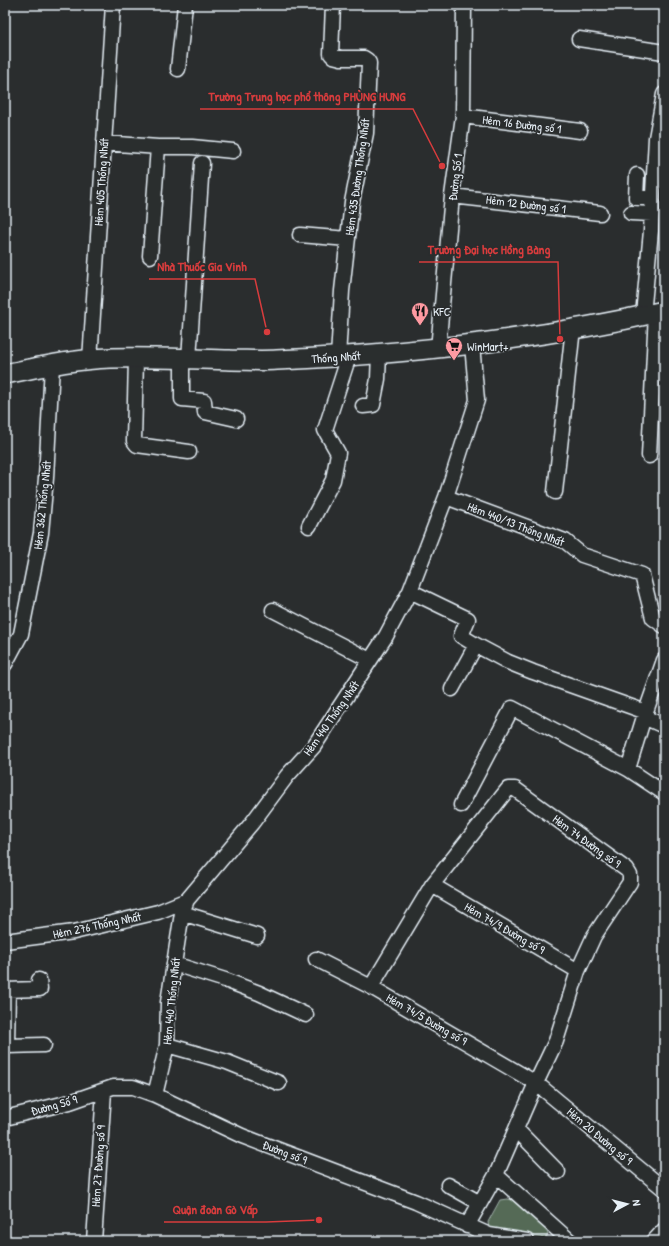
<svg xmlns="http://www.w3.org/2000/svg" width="669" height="1246" font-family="'Patrick Hand',sans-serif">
  <rect width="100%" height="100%" fill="#2a2d2e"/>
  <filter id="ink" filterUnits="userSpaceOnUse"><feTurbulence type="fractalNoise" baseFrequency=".025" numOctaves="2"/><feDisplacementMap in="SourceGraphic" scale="8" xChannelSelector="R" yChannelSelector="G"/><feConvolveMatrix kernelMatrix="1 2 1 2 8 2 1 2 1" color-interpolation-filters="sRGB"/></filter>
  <g filter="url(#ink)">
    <path fill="#556b57" stroke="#9eaea8" d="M507,1199L513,1200L546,1229L548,1234L546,1238L495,1232L489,1229L488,1222L500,1200Z"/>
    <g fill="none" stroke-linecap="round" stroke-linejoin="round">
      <defs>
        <path id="street" d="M333,5L331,54L333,56L341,58H364L367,60L369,63L366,133L352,202L342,291L338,357
          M579,39L664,52
          M178,69L185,5
          M463,116L580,131
          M104,143L158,147L150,256
          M158,147H192L233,151
          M637,175L636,198H653
          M452,196L600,213
          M631,213L652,214
          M300,235L348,239
          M643,315L651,231L656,138L664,94
          M438,349L452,196L463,116L464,5
          M136,359L134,441L137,445L189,452
          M182,359V399L204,401L205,412L236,419
          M189,359L202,163
          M90,360L113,5
          M363,406L373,405L378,379L379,353
          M649,456L656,312
          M555,492L573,328
          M446,497L565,541L582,555L642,575L653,618L664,626
          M309,526L333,480L338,453L325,430L349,356
          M410,591L468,619L461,636L476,645L452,689
          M273,610L370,660
          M476,645L508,662L533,672L646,712
          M5,664L21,634L41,533L46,478L52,365
          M644,717L664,726
          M628,769L644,717L664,660
          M461,805L512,708L628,769L664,793
          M432,885L578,971
          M182,913L257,936
          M5,941L74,932L158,912L187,900
          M316,959L371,987L536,1083L664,1189
          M174,964L225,980L259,993L306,1015
          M371,987L432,885L508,789H515L627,870L630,875V882L594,936L578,971L556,1041L536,1083L496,1175
          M5,990L40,989L39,980
          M8,990L7,1046L44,1045
          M167,1045L227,1062L279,1083
          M155,1095L167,1045L168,1002L182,913L187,900L252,823L287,776L314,746L386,636L410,591L446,497L477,400L472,345
          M5,1118L70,1102L113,1087H133L155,1095L242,1136L416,1202L489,1235L527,1241
          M516,1129L558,1172
          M448,1185L480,1203
          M467,1226L496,1175L570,1241
          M94,1241L104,1091
          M654,1241L664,1230"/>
        <path id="secondary" d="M5,374C40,367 75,359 111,358C151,357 191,359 231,360C246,360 262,361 277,360C407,354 537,340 664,311"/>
      </defs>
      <use href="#street" stroke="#e8f1f8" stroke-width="17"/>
      <use href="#secondary" stroke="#e8f1f8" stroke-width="22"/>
      <use href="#street" stroke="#2a2d2e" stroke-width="14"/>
      <use href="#secondary" stroke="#2a2d2e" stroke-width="19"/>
    </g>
  </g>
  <defs>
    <symbol id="restaurant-pin" viewBox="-11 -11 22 30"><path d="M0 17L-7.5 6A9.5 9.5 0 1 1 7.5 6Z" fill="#ff9aa2" stroke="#2a2d2e"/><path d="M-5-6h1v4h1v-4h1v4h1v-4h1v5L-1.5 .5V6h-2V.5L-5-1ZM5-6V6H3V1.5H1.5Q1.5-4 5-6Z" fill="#111"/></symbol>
    <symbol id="supermarket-pin" viewBox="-11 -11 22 30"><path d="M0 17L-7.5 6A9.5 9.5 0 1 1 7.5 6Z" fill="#ff9aa2" stroke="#2a2d2e"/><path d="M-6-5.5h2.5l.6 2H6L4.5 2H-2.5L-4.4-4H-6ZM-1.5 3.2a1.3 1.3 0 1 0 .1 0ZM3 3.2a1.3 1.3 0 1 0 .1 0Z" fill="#111"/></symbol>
  </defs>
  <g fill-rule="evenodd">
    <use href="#restaurant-pin" x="410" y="301" width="20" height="27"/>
    <use href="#supermarket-pin" x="444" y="336" width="20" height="27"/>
  </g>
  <g text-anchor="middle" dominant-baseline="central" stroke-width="3.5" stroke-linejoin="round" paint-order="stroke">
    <g font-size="12" fill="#e8f1f8" stroke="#2a2d2e">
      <text transform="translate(522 124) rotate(7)">Hẻm 16 Đường số 1</text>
      <text transform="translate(357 177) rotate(-82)">Hẻm 435 Đường Thống Nhất</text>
      <text transform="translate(455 177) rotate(-83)">Đường Số 1</text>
      <text transform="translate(101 182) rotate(-86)">Hẻm 405 Thống Nhất</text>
      <text transform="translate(526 204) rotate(7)">Hẻm 12 Đường số 1</text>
      <text transform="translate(336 357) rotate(-4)">Thống Nhất</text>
      <text transform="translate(42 505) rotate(-84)">Hẻm 362 Thống Nhất</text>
      <text transform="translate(516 524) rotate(21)">Hẻm 440/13 Thống Nhất</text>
      <text transform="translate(331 718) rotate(-55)">Hẻm 440 Thống Nhất</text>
      <text transform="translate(587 841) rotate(36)">Hẻm 74 Đường số 9</text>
      <text transform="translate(97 925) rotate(-12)">Hẻm 276 Thống Nhất</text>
      <text transform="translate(505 928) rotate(30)">Hẻm 74/9 Đường số 9</text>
      <text transform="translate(171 1001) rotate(-84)">Hẻm 440 Thống Nhất</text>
      <text transform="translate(427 1019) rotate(30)">Hẻm 74/5 Đường số 9</text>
      <text transform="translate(54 1105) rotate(-15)">Đường Số 9</text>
      <text transform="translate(600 1136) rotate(40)">Hẻm 20 Đường số 9</text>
      <text transform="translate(285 1152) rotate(21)">Đường số 9</text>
      <text transform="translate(98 1166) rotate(-86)">Hẻm 27 Đường số 9</text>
    </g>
    <g font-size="12" fill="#e8f1f8" stroke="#2a2d2e" text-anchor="start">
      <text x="433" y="311">KFC</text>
      <text x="467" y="346">WinMart+</text>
    </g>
  </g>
  <path fill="none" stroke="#d83c3d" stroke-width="1.5" d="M442 166L413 109H200M560 339L558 262H419M267 332L255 279H149M319 1220L266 1222H164"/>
  <g fill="#d83c3d" stroke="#2a2d2e" stroke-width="1.5">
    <circle cx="442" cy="166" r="4"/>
    <circle cx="560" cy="339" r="4"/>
    <circle cx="267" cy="332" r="4"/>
    <circle cx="319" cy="1220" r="4"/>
  </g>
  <g font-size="13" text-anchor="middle" font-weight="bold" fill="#d83c3d" stroke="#2a2d2e" stroke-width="3.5" stroke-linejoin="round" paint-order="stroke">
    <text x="307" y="101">Trường Trung học phổ thông PHÙNG HƯNG</text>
    <text x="489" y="254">Trường Đại học Hồng Bàng</text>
    <text x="202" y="271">Nhà Thuốc Gia Vinh</text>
    <text x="215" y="1214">Quận đoàn Gò Vấp</text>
  </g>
  <rect width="669" height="1246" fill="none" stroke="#2a2d2e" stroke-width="20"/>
  <rect x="10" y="10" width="649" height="1226" fill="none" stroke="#e8f1f8" stroke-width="1.5" filter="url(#ink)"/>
  <g transform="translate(627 1204) rotate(83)" stroke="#2a2d2e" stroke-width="3" paint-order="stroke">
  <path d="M0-3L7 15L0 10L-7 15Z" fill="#e8f1f8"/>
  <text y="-6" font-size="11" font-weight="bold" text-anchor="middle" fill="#e8f1f8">N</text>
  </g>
</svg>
